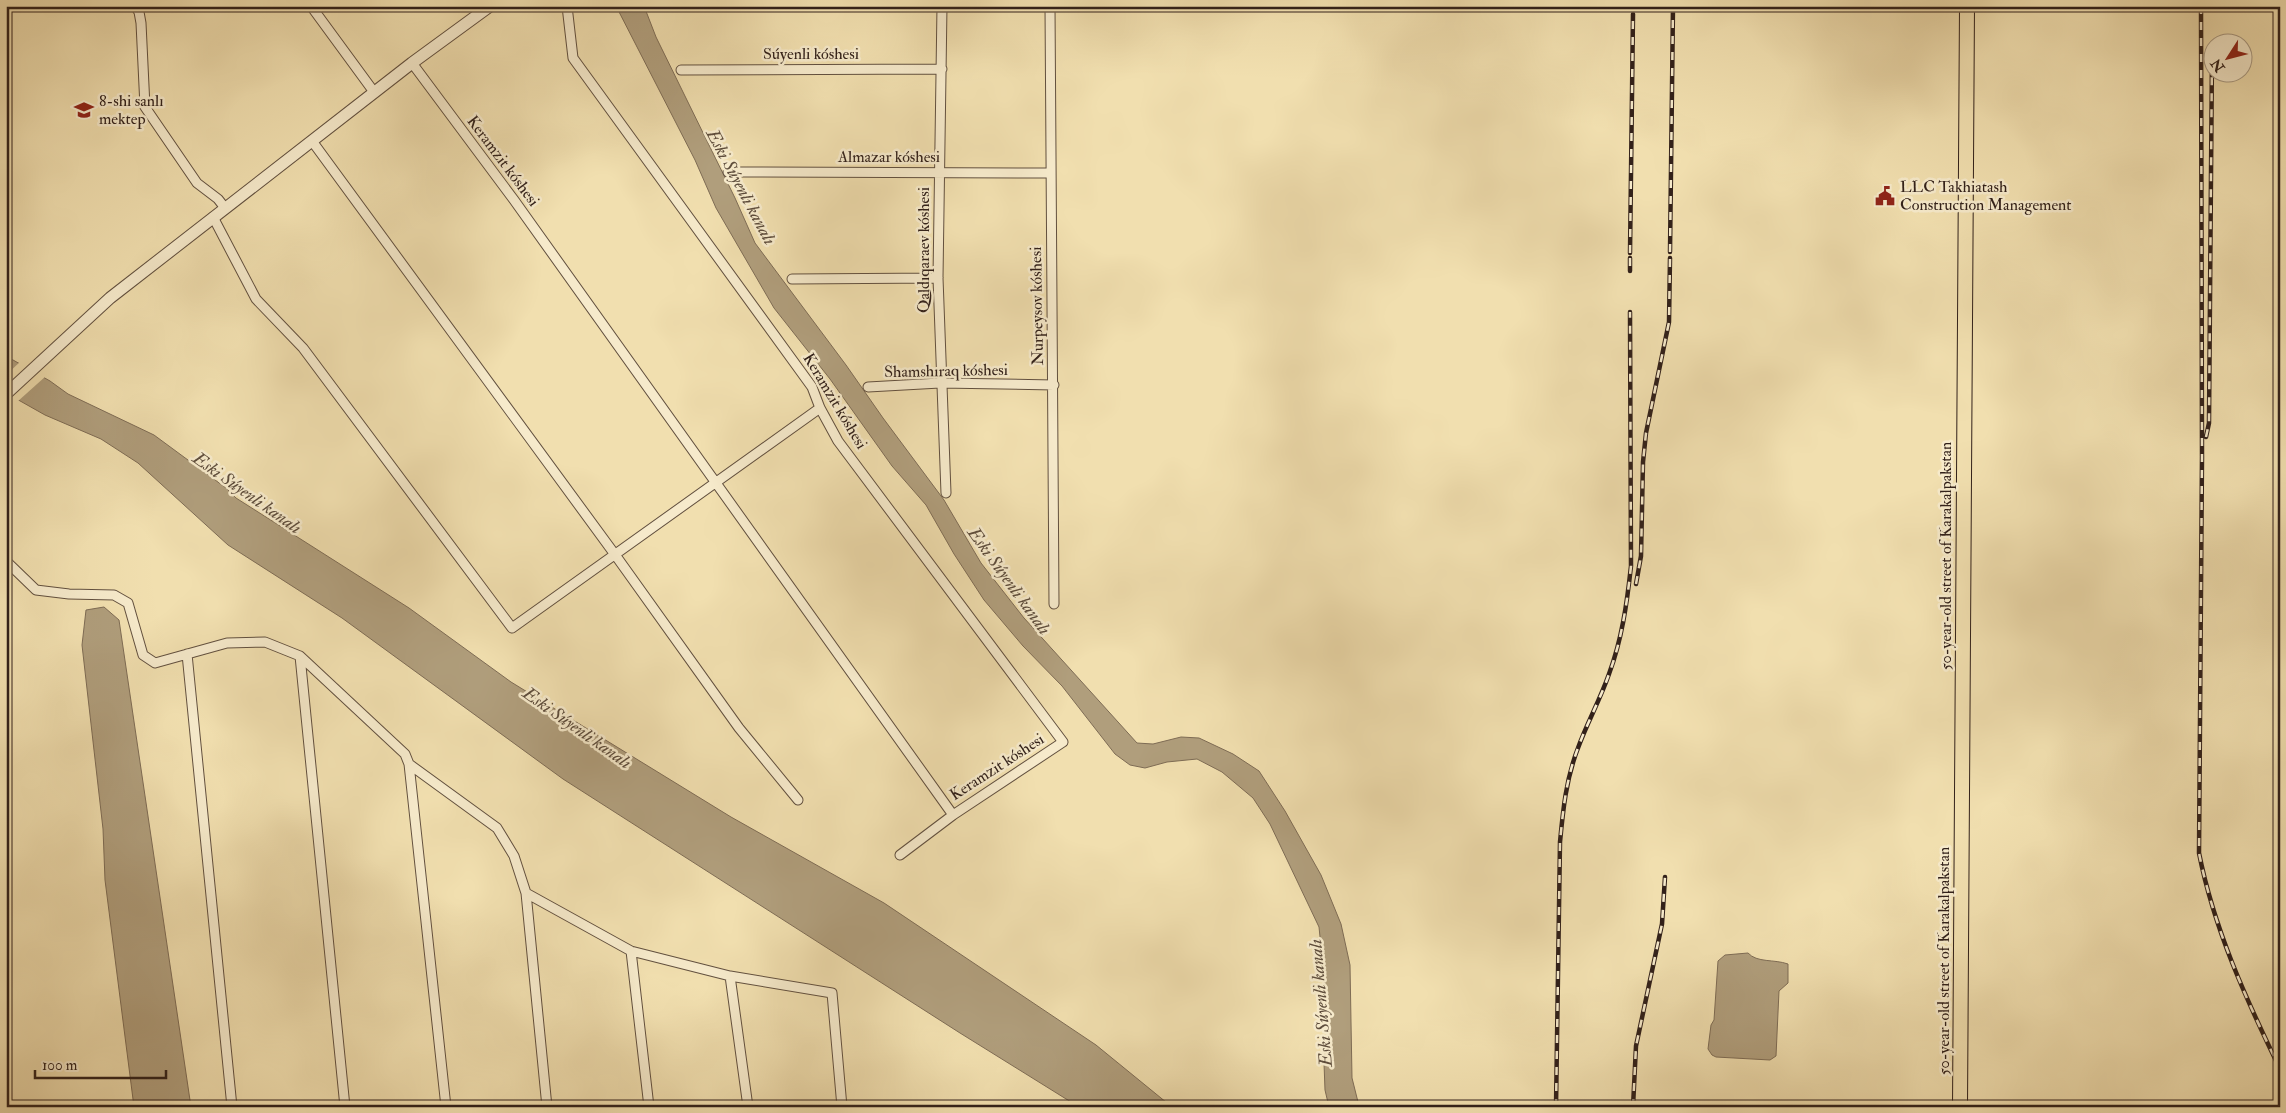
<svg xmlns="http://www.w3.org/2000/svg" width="2286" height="1113" font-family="'IM FELL Double Pica',serif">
  <rect width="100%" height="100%" fill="#f1dfaf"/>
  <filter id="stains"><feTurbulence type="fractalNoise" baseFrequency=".004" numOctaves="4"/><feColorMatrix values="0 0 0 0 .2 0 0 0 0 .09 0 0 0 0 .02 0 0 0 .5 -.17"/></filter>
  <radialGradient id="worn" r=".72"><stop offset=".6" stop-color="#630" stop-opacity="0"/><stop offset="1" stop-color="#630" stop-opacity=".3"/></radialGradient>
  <path fill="#b09e7c" stroke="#7e6c55" d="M616,6H644L656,37L735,198L755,243L846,365L883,418L944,500L981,563L1024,618L1137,743L1153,744L1181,737L1199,738L1233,754L1259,771L1285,811L1321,875L1341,924L1350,965L1352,1078L1358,1102L1362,1107H1329L1325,1090L1324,1063L1329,1024L1319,927L1270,824L1253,798L1222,772L1197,759L1167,762L1145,768L1130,765L1115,754L1062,686L1023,646L984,600L954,554L926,505L892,466L830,379L774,308L716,208L695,160Z
    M6,356L50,381L68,394L154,435L226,488L236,498L409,608L511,682L731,817L884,903L1096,1045L1172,1107H1079L960,1033L563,779L342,618L228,545L138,463L101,439L45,415L6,393Z
    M104,607L119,620L191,1107H134L105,880L103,829L82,645L86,610Z
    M1748,953C1757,963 1774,959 1788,964V983L1779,991L1776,1056L1770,1060L1716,1057L1712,1055L1708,1049L1711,1025L1714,1020L1718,961L1725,955Z"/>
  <path fill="#f1dfaf" d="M21,361L46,376L17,402L6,396V375Z"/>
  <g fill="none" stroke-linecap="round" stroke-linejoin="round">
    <defs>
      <path id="minor" d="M135,6L139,12L141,23L145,107L197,183L218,199L225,208
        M311,6L374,92
        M567,6L573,58L812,387L820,408L838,441L1063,742L953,815L900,855
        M942,6L938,278L946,493
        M1050,6L1054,604
        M412,63L514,200L953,815
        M681,70L942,69
        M312,141L616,556L739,728L798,800
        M728,172L1051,173
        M213,217L256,299L303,348L512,628L820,408
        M792,279L938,278
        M868,387L940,383L1054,385
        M6,561L36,590L69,594L114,595L128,603L143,655L155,663L227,643L265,642L300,656L405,754L409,764L497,828L514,856L526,893L631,951L730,976L832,993L842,1107
        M187,654L232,1107
        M300,656L345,1107
        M409,764L446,1107
        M526,893L547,1107
        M631,951L649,1107
        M730,976L748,1107"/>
      <path id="tertiary" d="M6,394L110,298L412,63L490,6"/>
      <path id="primary" d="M1960,1107L1967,6"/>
    </defs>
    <use href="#minor" stroke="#62503f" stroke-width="11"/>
    <use href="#tertiary" stroke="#62503f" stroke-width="13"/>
    <use href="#primary" stroke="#32211a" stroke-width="16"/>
    <use href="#minor" stroke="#f6eacb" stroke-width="9"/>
    <use href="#tertiary" stroke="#f6eacb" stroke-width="11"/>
    <use href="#primary" stroke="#f1dfaf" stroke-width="14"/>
    <defs>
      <path id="rail" d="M2201,6L2202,456L2199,853C2214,929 2246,999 2280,1069
        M1670,252L1673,6
        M1630,253L1633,14
        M1630,258V271
        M2206,437L2209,423L2212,52
        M1636,584L1641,556L1643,462L1646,433L1669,322L1670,258
        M1556,1107L1560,842C1563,810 1566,779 1578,748C1587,723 1600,700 1609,674C1622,639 1627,603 1631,566L1630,312
        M1633,1107L1636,1046L1662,924L1665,877"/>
    </defs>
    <use href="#rail" stroke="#32211a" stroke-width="4.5"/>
    <use href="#rail" stroke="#f6eacb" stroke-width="2.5" stroke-dasharray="8" stroke-linecap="butt"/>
  </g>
  <defs>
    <symbol id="school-bare" viewBox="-9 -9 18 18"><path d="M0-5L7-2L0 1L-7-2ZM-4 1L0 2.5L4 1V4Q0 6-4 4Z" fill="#8f2418" stroke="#f6eacb" stroke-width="2.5" paint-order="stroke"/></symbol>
    <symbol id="civic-bare" viewBox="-9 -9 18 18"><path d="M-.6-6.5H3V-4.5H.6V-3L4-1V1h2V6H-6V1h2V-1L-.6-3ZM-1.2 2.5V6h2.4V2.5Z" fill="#8f2418" stroke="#f6eacb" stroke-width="2.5" paint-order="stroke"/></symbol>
  </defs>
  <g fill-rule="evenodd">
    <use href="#school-bare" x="70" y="96" width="28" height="28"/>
    <use href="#civic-bare" x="1871" y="182" width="28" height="28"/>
  </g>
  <g text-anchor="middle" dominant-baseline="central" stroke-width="5" stroke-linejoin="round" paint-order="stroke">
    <g font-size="16" fill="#32211a" stroke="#f6eacb">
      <text x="811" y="54">Súyenli kóshesi</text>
      <text x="889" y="157">Almazar kóshesi</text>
      <text transform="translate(503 161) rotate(53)">Keramzit kóshesi</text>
      <text transform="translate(924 250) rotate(-90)">Qaldıqaraev kóshesi</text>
      <text transform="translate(1037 306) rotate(-91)">Nurpeysov kóshesi</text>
      <text transform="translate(946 371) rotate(-1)">Shamshıraq kóshesi</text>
      <text transform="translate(835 401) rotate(59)">Keramzit kóshesi</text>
      <text transform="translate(1946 556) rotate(-90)">50-year-old street of Karakalpakstan</text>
      <text transform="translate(997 767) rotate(-33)">Keramzit kóshesi</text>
      <text transform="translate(1944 961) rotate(-90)">50-year-old street of Karakalpakstan</text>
    </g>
    <g font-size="16" fill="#32211a" stroke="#f6eacb" text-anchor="start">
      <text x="99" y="101">8-shi sanlı<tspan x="99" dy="18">mektep</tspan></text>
      <text x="1900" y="187">LLC Takhiatash<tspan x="1900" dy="18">Construction Management</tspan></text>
    </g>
    <g font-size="18" font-style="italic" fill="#5e4d3c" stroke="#f6eacb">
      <text transform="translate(741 187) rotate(62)">Eski Súyenli kanalı</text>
      <text transform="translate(247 493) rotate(35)">Eski Súyenli kanalı</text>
      <text transform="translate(1009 581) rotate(54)">Eski Súyenli kanalı</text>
      <text transform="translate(577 728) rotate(35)">Eski Súyenli kanalı</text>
      <text transform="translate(1321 1003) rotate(-95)">Eski Súyenli kanalı</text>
    </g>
  </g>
  <rect width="2286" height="1113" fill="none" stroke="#f1dfaf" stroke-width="25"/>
  <rect x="8" y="8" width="2271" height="1098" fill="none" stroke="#32211a" stroke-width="2.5"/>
  <rect x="12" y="12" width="2261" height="1088" fill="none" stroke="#32211a"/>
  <g transform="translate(2228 58) rotate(234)"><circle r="24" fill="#f6eacb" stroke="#a89a84"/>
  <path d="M0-4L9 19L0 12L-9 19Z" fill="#8f2418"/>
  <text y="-8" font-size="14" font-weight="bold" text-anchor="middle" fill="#32211a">N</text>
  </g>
  <path d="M35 1070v8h131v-8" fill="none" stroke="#32211a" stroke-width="2.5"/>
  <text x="42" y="1070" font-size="15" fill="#32211a" stroke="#f6eacb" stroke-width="4" paint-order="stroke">100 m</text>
  <rect width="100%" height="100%" filter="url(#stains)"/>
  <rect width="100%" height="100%" fill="url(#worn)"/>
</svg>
